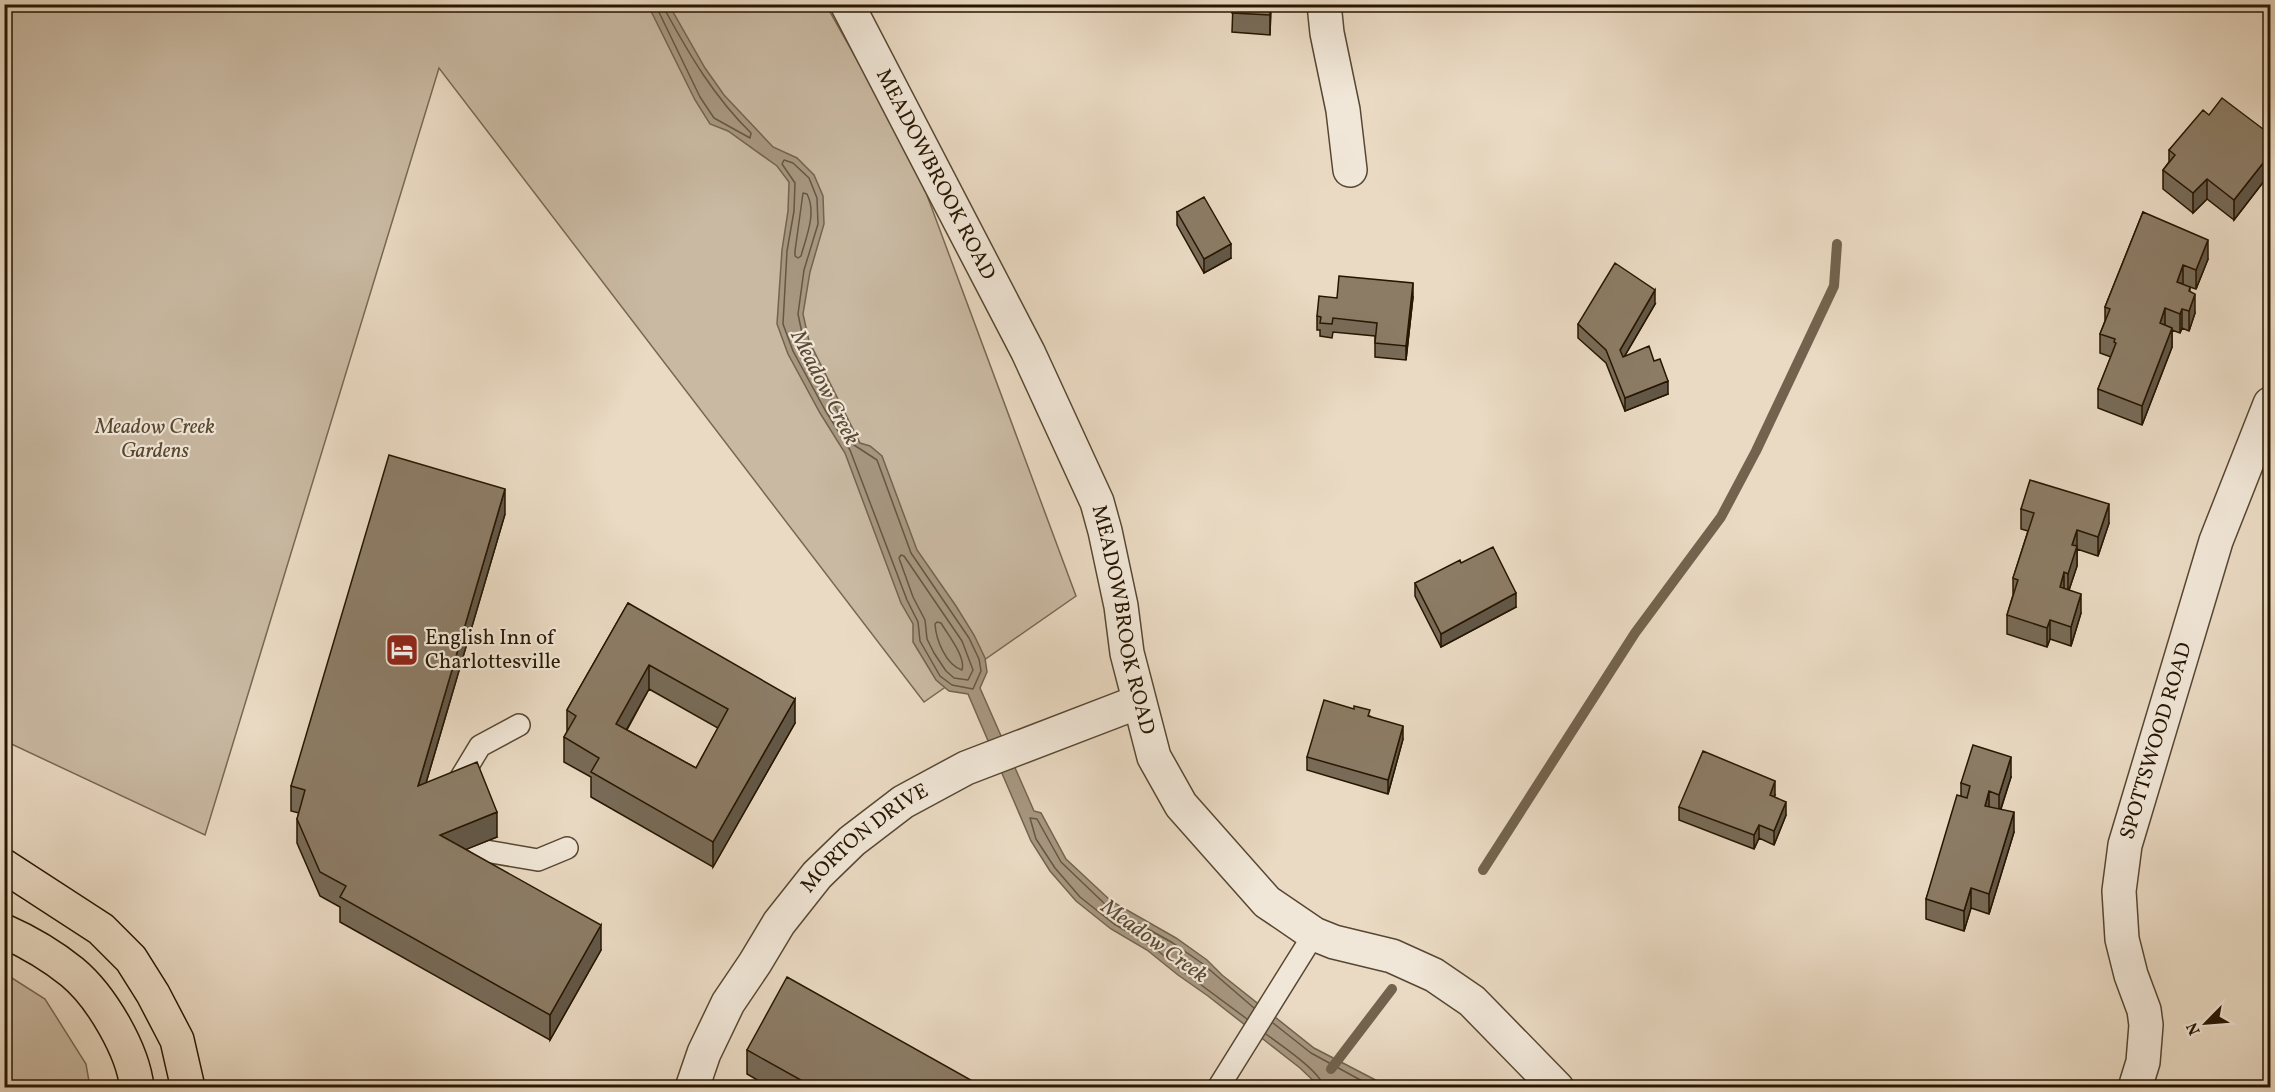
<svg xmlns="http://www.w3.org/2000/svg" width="2275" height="1092" font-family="Vollkorn,serif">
  <rect width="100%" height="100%" fill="#eadac3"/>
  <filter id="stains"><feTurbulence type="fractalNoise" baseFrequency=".00333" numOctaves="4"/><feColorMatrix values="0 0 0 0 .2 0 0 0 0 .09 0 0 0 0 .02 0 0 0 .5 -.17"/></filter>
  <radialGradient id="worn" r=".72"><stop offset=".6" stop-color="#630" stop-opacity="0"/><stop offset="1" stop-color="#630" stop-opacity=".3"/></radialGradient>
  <path fill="#c9b9a2" stroke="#786852" stroke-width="1.5" d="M5,5H826L915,163L1076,596L924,702L439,68L205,835L5,741Z
    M4,973L45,999L86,1064L90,1087H5Z"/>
  <path fill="#a79781" stroke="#73634e" stroke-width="1.5" d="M648,5H669L705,68L724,95L773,147L797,158L814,175L823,196L824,224L810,272L803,314L809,341L860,443L870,446L882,456L917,550L956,606L974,635L985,658L987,672L980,688L1034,811L1041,813L1066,859L1111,901L1176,938L1207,960L1222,975L1314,1048L1389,1087H1320L1300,1068L1208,996L1178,975L1147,950L1111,929L1076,901L1050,871L1031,841L968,694L949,691L936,680L913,642V624L901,603L845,453L820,413L788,354L777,324L782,250L788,211L789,182L777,166L728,131L710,124L695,100Z"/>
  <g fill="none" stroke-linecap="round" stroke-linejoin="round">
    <path stroke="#665641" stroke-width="1.5" d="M655,4L700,97L714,118L750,138L751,133C714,97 689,54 665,10L664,4
      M784,160L793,163L809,178L817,198L818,224L804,270L798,314L804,343L854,445L877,460L911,553L969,638L979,659L981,671L973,689L952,685L940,676L920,641L918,622L907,600L850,450L825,410L793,351L783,324L787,251L794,211L795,183L782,164Z
      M803,193L807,194C817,213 806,237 801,256L798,258L795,256V251Z
      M901,555L904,556L962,641L973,670L968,680L954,678L946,671L934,653L927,639L925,620L913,597L899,558Z
      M937,622L941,623C948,635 966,657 962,670C946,665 936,640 935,624Z
      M1247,1019L1181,970L1151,945L1114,924L1080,897L1055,868L1036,839L1030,818L1037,819L1061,862L1107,906L1173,943L1203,964L1254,1008
      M1273,1023L1311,1053L1375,1088
      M1266,1034C1279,1044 1322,1072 1324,1088"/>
    <path stroke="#73634e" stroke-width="10" d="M1483,870L1635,633L1721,517L1756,451L1834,286L1837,244
      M1331,1069L1392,989"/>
    <defs>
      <path id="lane" d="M454,789L480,746L519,725
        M468,848L538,860L567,848
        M1218,1088L1314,934"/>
      <g id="street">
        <path id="s1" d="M847,4L1028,352L1097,502L1105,531L1121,606L1127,653L1154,757L1181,805L1267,902L1314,934L1334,942L1392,956L1434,975L1472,1001L1557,1088"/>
        <path d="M1324,4L1327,33L1343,110L1350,170"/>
        <path id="s2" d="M692,1088L704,1053L728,1003L755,963L779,923L817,875L852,841L903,802L966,768L1138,702"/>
        <path id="s3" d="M2135,1088L2143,1062L2146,1025L2144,1010L2131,975L2122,939L2119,891L2125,845L2216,541L2270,404"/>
      </g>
      <path id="highway" d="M4,866L101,929L131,959L153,994L177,1040L188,1088
        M4,931C29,942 51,955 72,972C101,996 133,1050 137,1088"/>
    </defs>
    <use href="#lane" stroke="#574732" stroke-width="24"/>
    <use href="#street" stroke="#574732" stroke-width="36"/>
    <use href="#highway" stroke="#261601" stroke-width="36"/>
    <use href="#lane" stroke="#f1e7d8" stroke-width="21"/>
    <use href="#street" stroke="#f1e7d8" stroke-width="33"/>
    <use href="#highway" stroke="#eadac3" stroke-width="33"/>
  </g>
  <path fill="#786b58" stroke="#261601" stroke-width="1.5" fill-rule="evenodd" d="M1233,4H1271L1270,35L1232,32Z
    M2209,115L2271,135V172L2234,220L2207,199L2193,213L2163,189V170L2169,162V150Z
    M1177,212L1231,258L1204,273L1177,225Z
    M2143,212L2208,259L2196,289L2190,287V292L2195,313L2189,331L2182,328L2180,333L2172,330V347L2142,425L2098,408V389L2111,357L2100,353V334L2105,321V307Z
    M1413,297L1406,360L1375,357V336L1333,332L1332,338L1320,336V330H1317V316L1337,298Z
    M1655,304L1624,357L1654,361L1668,394L1625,411L1606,363L1578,338V324Z
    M2021,509L2109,523L2098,556L2077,549V566L2069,590L2081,613L2071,646L2050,639L2047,647L2007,634V615L2013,595V578L2028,531L2021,529Z
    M505,514L426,783L497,837L466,849L601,950L550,1040L340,922V907L320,896L297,843V819L299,813L291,811V786Z
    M1461,563L1516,607L1441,647L1415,596V583Z
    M628,603L795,723L713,867L591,797V777L564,762V737L567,732V710ZM649,689L718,728L696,768L627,730Z
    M1370,716L1403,739L1388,794L1307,770V757Z
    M2011,777L2001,809L2014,832L1989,914L1971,908L1964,931L1926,919V899L1961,796V783Z
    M1775,795L1774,797L1786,815L1774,845L1759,838L1754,849L1679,820V807Z
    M747,1050L985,1088H771L747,1074Z"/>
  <path fill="#625747" stroke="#261601" stroke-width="1.5" d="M1270,4H1271L1270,35Z
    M2271,153V172L2234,220V200Z
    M2207,179V199L2193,213V193Z
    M2208,240V259L2196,289V270Z
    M1231,244V258L1204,273V259Z
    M2183,265V284L2177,282Z
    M1413,283V297L1406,360V346Z
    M1655,290V304L1620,364V350Z
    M2195,294V313L2189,331V311Z
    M2165,308V328L2160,323Z
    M2182,309V328L2180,333V314Z
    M2172,328V347L2142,425V406Z
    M1668,381V394L1625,411V398Z
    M505,489V514L418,810V786Z
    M2109,504V523L2098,556V537Z
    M2077,530V566L2068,593V574L2072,545Z
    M2064,572V592L2060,587Z
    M1516,593V607L1441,647V634Z
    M2081,594V613L2071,646V627Z
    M2050,620V639L2047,647V628Z
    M649,665V689L616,748V724Z
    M795,699V723L713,867V842Z
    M1403,726V739L1388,794V780Z
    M2011,757V777L1999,814V795Z
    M1775,781V795L1770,808V795Z
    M1989,791V811L1985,806Z
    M1786,802V815L1774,845V831Z
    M497,812V837L440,860V835Z
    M2014,812V832L1989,914V894Z
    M1759,825V838L1754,849V835Z
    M1971,888V908L1964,931V911Z
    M601,925V950L550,1040V1015Z"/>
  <path fill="#8c7c66" stroke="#261601" stroke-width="1.5" fill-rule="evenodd" d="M1233,4H1270V15L1232,13Z
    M2222,98L2271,135V153L2234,200L2207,179L2193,193L2163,170L2175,155L2169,150L2203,110L2209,115Z
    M1204,197L1231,244L1204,259L1177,212Z
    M2143,212L2208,240L2196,270L2183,265L2177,282L2190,287L2189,291L2195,294L2189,311L2182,309L2180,314L2165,308L2160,323L2172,328L2142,406L2098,389L2116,343L2114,342L2115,339L2100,334L2110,309L2105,307Z
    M1615,263L1655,290L1620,350L1623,357L1649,346L1654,361L1660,359L1668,381L1625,398L1606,350L1578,324Z
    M1339,276L1413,283L1406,346L1375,343L1377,323L1333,318L1332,324L1320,323L1321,317L1317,316L1319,296L1337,298Z
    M389,455L505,489L418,786L477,762L497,812L440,835L601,925L550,1015L340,897L346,886L320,872L297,819L305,790L291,786Z
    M2030,480L2109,504L2098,537L2077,530L2072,545L2077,546L2068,574L2064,572L2060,587L2081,594L2071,627L2050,620L2047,628L2007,615L2018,580L2013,578L2034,513L2021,509Z
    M1493,547L1516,593L1441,634L1415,583L1460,560L1461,563Z
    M628,603L795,699L713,842L591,772L599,758L564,737L576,716L567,710ZM649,665L728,709L696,768L616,724Z
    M1324,700L1354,709V706L1370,710L1368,716L1403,726L1388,780L1307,757Z
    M1973,745L2011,757L1999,795L1989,791L1985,806L2014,812L1989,894L1971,888L1964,911L1926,899L1957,795L1967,798L1970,786L1961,783Z
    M1703,751L1775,781L1770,795L1786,802L1774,831L1759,825L1754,835L1679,807Z
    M787,977L985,1088H815L747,1050Z"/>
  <defs>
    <symbol id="hotel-square" viewBox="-11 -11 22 22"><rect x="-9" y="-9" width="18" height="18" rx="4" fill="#8f2418" stroke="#f1e7d8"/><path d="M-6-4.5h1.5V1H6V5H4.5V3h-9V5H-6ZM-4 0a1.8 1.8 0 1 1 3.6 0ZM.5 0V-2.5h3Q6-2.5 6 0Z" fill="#fff"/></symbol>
  </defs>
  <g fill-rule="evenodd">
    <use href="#hotel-square" x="383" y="631" width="38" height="38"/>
  </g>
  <g text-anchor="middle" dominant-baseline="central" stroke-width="4.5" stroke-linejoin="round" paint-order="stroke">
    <g font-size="21" fill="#261601" stroke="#f1e7d8">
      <text stroke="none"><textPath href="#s1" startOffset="192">MEADOWBROOK ROAD</textPath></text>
      <text stroke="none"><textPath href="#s1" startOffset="678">MEADOWBROOK ROAD</textPath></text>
      <text stroke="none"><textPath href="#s3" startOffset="357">SPOTTSWOOD ROAD</textPath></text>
      <text stroke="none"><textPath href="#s2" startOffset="309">MORTON DRIVE</textPath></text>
    </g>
    <g font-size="21" font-style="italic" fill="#574731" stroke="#f1e7d8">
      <text x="155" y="427">Meadow Creek<tspan x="155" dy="24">Gardens</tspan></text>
    </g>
    <g font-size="21" fill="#261601" stroke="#f1e7d8" text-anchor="start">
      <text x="425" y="638">English Inn of<tspan x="425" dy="24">Charlottesville</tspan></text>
    </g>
    <g font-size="22" font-style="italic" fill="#5a4a34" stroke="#f1e7d8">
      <text transform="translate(824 388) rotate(63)">Meadow Creek</text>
      <text transform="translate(1154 942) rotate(36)">Meadow Creek</text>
    </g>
  </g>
  <rect width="2275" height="1092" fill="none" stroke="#eadac3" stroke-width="24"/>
  <rect x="6" y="6" width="2263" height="1080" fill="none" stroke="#261601" stroke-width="3"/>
  <rect x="12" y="12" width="2251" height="1068" fill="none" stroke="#261601" stroke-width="1.5"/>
  <g transform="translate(2206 1023) rotate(245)" stroke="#f1e7d8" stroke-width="4.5" paint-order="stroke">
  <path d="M0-4.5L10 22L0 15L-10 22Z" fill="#261601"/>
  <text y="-9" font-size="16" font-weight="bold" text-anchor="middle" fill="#261601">N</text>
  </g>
  <rect width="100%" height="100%" filter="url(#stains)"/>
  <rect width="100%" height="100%" fill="url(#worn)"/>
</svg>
